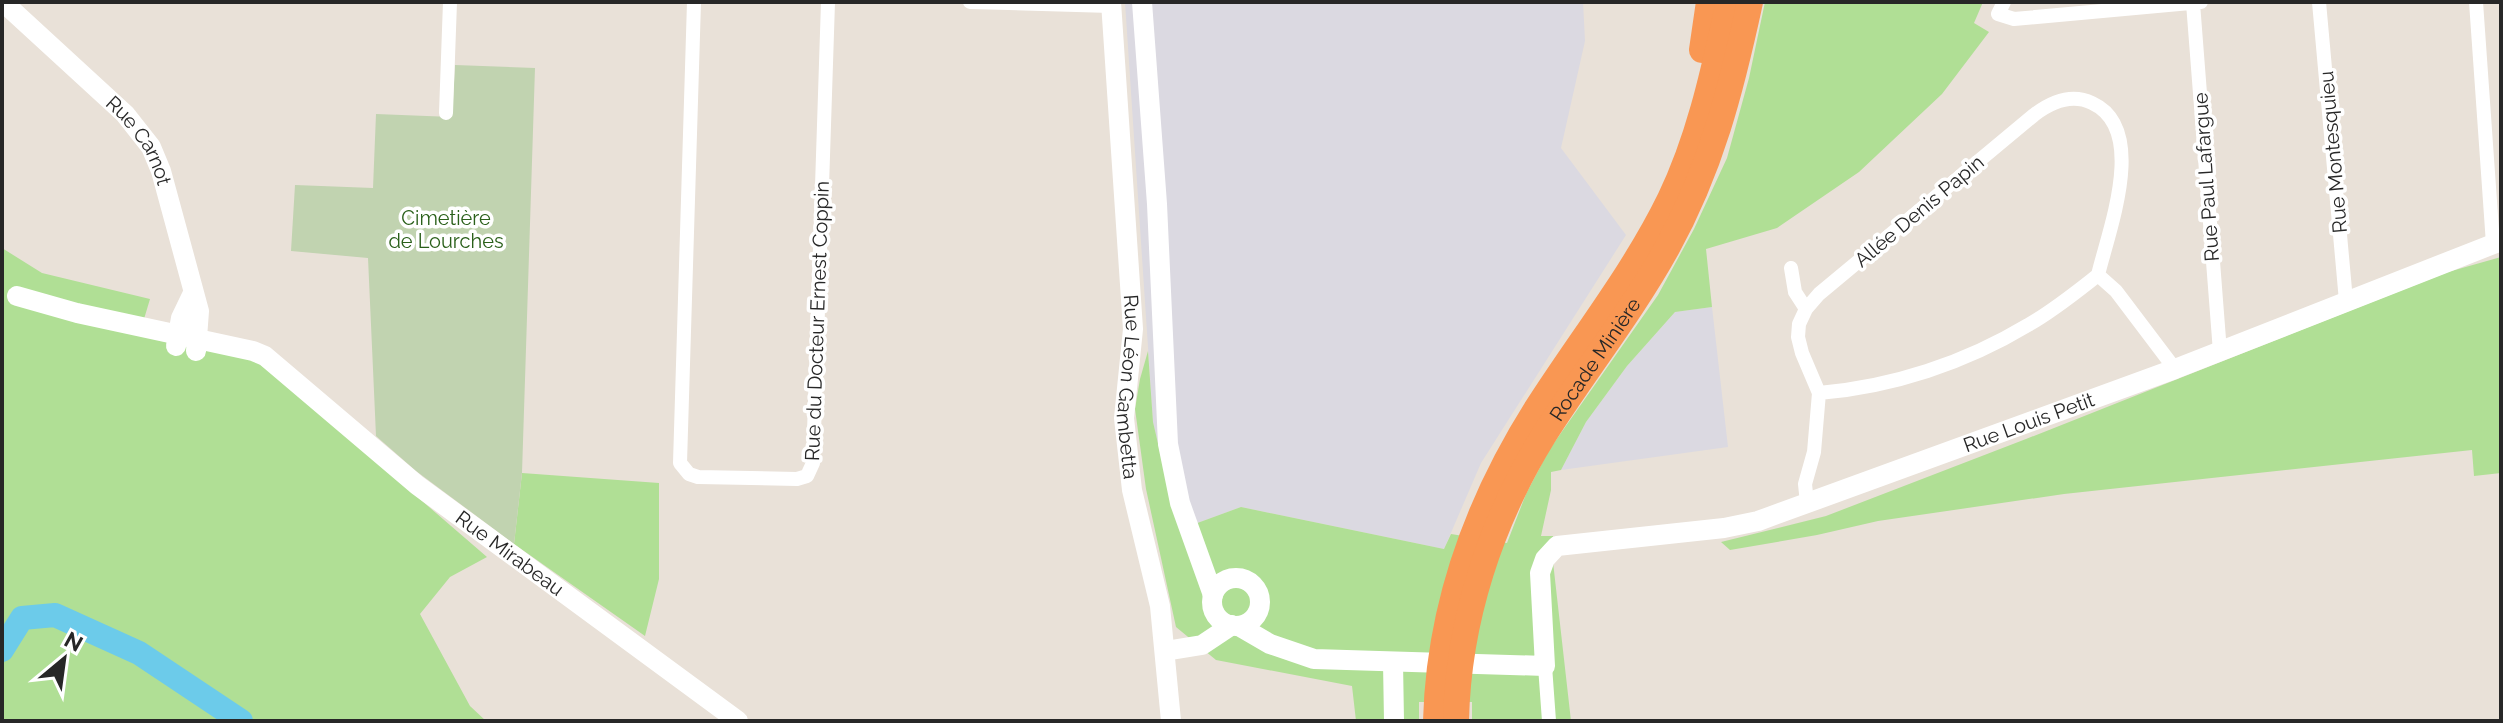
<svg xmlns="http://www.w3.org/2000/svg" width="2503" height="723" font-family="Raleway,sans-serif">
  <rect width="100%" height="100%" fill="#e9e1d8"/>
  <path fill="#dbd9e1" d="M1125,2H1583L1585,41L1561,148L1626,235L1481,463L1444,549L1241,507L1181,529L1171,499L1153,422Z
    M1712,307L1728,447L1561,470L1586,422L1627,366L1675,312Z"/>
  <path fill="#b0df95" d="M1765,2H1983L1974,23L1989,32L1942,94L1859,172L1777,228L1706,249L1712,307L1675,312L1627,366L1586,422L1561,470L1551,472V490L1541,536H1553V562L1571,721H1472V702H1419V721H1356L1352,686L1216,660L1176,627L1146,489L1135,409L1140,379L1148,351L1153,422L1171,499L1181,529L1241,507L1444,549L1451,534L1507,543L1526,494L1549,450L1658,295L1694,229L1727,158L1749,78Z
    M2,248L42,273L150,299L144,319L230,343L283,381L487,557L450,577L420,614L470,706L486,721H2Z
    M2501,257V473L2474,476L2472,450L2064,494L1878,521L1817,535L1730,550L1721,542L1826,516L2026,439L2448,272Z
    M522,473L659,483V579L645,636L514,544Z"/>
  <path fill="#c1d3b0" d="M455,65L535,68L522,473L514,544L416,471L376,436L368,258L291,251L295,185L373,188L376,114L452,117Z"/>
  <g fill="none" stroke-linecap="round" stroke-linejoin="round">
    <path stroke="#6ccbea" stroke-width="24" d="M2,650L22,618L55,615L139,653L241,721"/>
    <path stroke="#fff" stroke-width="14" d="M694,2L680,463L689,474L698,477L797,479L807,476L813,463L828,2
      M970,2L1111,6
      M2004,2L1998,14L2014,19L2201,2
      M2319,2L2346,301
      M2476,2L2493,244
      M2193,3L2220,352
      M446,113L450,2
      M1791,268L1795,292L1806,309L1799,324L1798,337L1802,353L1819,393L1814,452L1805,484L1807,503
      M1806,309L1819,294L2034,115C2051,102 2071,93 2092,103C2149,129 2108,232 2098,275L2116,291L2175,369
      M1819,393C1892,387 1965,363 2028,325C2053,311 2075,293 2098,275
      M1545,666L1549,721"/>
    <g stroke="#fff" stroke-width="20">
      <path id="s1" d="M3,2L125,114L151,147L161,171L199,311L196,351"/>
      <path id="s2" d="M1111,2L1133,329L1124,418L1132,490L1160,606L1171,721"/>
      <path d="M1142,2L1157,204L1168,444L1180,503L1213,595"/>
      <path id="s3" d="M17,296L77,313L253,351L265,356L417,485L738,721"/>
      <path d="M176,346L181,318L193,293"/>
      <circle cx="1236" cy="602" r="24"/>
      <path id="s4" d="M1239,626L1270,644L1314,659L1545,666L1540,573L1545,559L1557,546L1724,528L1758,521L2175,369L2501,241"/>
      <path d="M1165,651L1202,645L1232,625"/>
      <path d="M1393,662L1394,721"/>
    </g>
    <g stroke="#f99753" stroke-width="26">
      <path d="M1702,50L1709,2"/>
      <path d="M1436,721C1439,608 1477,503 1537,408C1581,339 1634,273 1670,199C1700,137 1714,69 1729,2"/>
      <path id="s5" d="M1456,721C1458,620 1491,521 1544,435C1584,372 1631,313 1667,248C1711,168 1731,90 1750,2"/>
    </g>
  </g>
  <g text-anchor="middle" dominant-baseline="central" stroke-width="7" stroke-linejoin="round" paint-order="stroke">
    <g font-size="20" fill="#272727" stroke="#fff">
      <text stroke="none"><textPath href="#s1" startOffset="196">Rue Carnot</textPath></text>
      <text transform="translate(2333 152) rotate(-95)">Rue Montesquieu</text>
      <text transform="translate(2206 177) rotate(-94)">Rue Paul Lafargue</text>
      <text transform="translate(1919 211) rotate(-40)">Allée Denis Papin</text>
      <text transform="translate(817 321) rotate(-88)">Rue du Docteur Ernest Coppin</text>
      <text stroke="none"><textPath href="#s5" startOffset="394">Rocade Minière</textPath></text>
      <text stroke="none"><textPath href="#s2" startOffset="386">Rue Léon Gambetta</textPath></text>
      <text stroke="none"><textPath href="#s4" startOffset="930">Rue Louis Petit</textPath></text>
      <text stroke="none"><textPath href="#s3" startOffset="570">Rue Mirabeau</textPath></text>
    </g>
    <g font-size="20" fill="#2a601a" stroke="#fff">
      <text x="446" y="218">Cimetière<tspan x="446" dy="23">de Lourches</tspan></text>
    </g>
  </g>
  <rect width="2503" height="723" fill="none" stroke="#272727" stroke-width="8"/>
  <g transform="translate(64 659) rotate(29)" stroke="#ffffff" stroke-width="6" paint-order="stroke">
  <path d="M0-6L14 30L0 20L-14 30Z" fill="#272727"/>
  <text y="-12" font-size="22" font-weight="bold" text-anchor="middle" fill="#272727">N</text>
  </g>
</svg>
